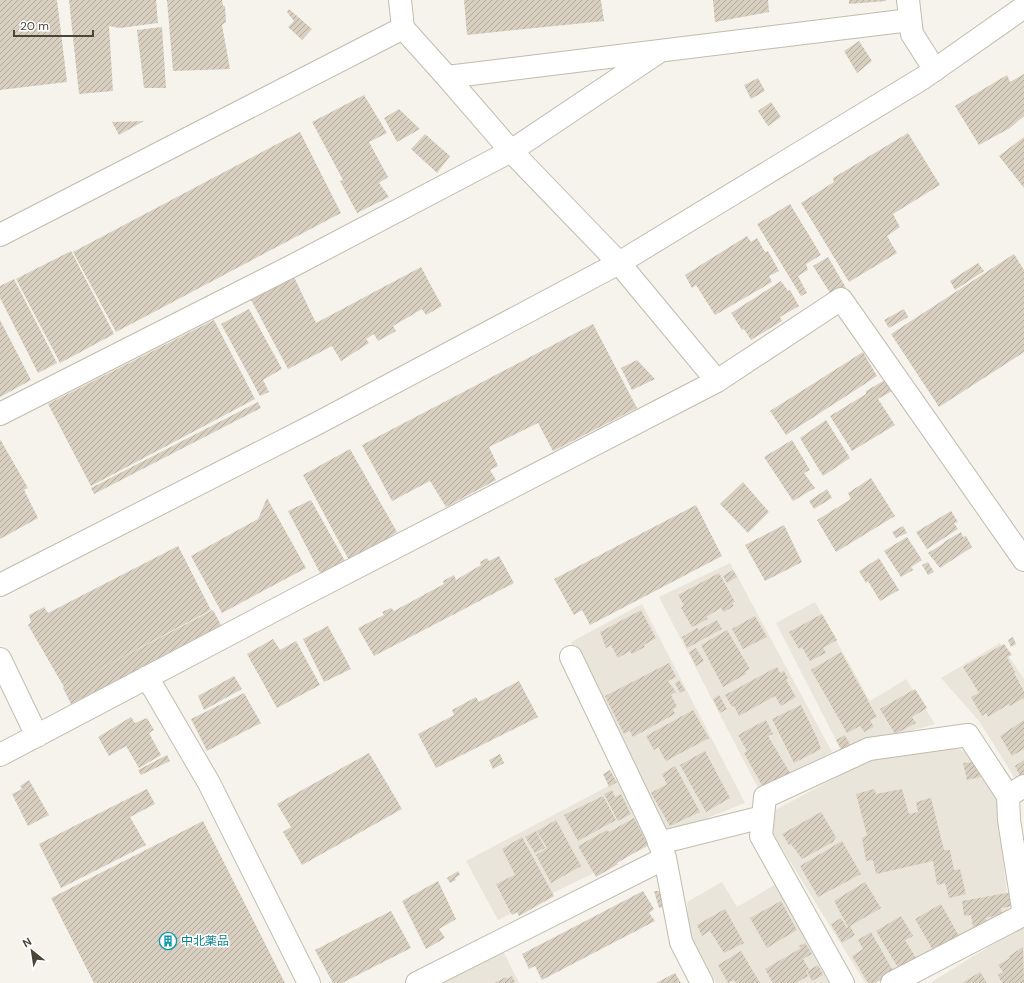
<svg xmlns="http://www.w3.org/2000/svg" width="1024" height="983" font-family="'DM Sans','Noto Sans JP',sans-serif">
  <defs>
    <pattern id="building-hatch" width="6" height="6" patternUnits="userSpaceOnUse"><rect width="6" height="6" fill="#d8cfc1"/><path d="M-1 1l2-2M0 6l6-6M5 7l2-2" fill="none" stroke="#b1aa9e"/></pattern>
  </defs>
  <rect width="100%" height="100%" fill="#f6f3ec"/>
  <path fill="#eae5da" d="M730,563L832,752L759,790L659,597Z
    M815,602L870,701L906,679L935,724L881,739L842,752L776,623Z
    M642,604L745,803L669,833L659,820L571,642Z
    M1000,643L1024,679V779L1018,783L979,721L941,678Z
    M951,746L971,754L997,798L1009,915L871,983H865L772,832L775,810L867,761Z
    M620,780L649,846L498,920L466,861Z
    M722,882L737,907L778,883L829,983H716L689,932L687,902Z
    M1021,927L1024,928V983H930Z
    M502,949L519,983H437Z"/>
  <path fill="url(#building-hatch)" d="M0,0H57L67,82L0,90Z
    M69,0H156L158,23L120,28L109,26L113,91L79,94Z
    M167,0H222L223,6H225L226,22L222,25L230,69L173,71Z
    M464,0H601L604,21L467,35Z
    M713,0H768L769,12L715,22Z
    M849,0H886V1L849,4Z
    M289,9L312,29L302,40L288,27L294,21L287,12Z
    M162,27L166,88H144L137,30Z
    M859,41L872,61L857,73L844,51Z
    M1024,74V116L1010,128L979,145L955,106L1007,75L1010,82Z
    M758,78L765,91L751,99L744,85Z
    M364,95L387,133L369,142L388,177L379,183L389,197L357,213L340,181L343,180L312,122Z
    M771,102L781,117L768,126L758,111Z
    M399,109L420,129L397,142L384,118Z
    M144,121L119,135L112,122Z
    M300,132L341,213L116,332L73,252Z
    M908,133L940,185L893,214L900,227L887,236L897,253L849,282L801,203L834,182L833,178Z
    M425,134L450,156L437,173L411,149Z
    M1024,137V188L999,156Z
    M790,204L821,255L806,264L808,270L798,276L807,293L801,296L757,224Z
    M747,236L751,242L757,238L765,252L768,251L779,271L769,276L772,282L715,315L696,285L692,288L685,275Z
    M71,251L114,334L60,363L16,279Z
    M1014,254L1024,270V352L939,407L891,334Z
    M828,257L846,288L832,296L813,266Z
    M978,263L984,271L955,290L950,281Z
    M421,267L442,306L426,315L422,309L393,326L396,331L378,341L374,334L366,339L369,343L341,361L332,346L288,369L251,300L294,277L316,323Z
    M14,279L57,363L38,373L0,298V286Z
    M781,281L788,291L790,290L799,306L780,317L782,321L751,340L744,329L742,330L731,313Z
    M249,309L282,369L263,380L269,392L260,396L221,324Z
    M904,309L908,317L889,328L884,320Z
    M0,320L31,380L0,397Z
    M214,320L255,399L91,486L48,404Z
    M593,324L637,408L553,451L538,423L489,447L498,466L490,470L496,480L446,507L430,481L392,501L362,445Z
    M863,352L877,376L786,435L770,411Z
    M637,360L655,379L632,390L621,368Z
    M885,380L892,391L878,399L895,425L852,451L830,416L866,394V391Z
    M258,402L261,408L94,494L91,488Z
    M826,420L850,458L823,476L800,438Z
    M0,439L28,488L24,490L38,518L0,539Z
    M792,440L810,470L804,473L815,488L793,501L764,457Z
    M350,449L397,532L350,562L303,475Z
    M871,478L895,516L836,552L817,520L851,499L848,493Z
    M743,482L769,512L748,533L720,504Z
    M827,489L832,498L814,509L809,501Z
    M267,498L306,568L222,613L191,556L258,519Z
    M311,500L345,561L321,575L288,511Z
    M696,505L722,556L590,625L582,610L574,615L554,579Z
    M951,511L958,522L954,523L958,529L927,549L916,532Z
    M784,525L802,562L765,581L745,545Z
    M903,526L907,533L896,538L892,532Z
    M961,532L963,537L966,536L972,547L940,568L928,553L944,543V542Z
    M907,537L922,560L911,567L913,570L901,577L884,551Z
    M178,546L211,610L79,680L213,610L222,627L71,704L63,688L64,687L28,625L31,622L29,615L44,607L48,613Z
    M499,556L514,583L374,656L358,628L384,615L382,612L391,608L394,611L444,584L443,581L454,575L456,580L481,565L480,562L487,558L489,561Z
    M879,558L899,590L880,601L868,581L866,583L859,571Z
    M928,562L934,572L928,575L922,565Z
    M733,570L737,577L727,583L723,576Z
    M719,573L735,602L732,603L734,606L724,612L721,608L706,617L708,619L692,627L681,608L684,605L678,595Z
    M641,610L656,638L644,645L645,647L632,654L630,651L618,658L611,645L606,648L600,632Z
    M822,614L837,640L823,648L826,653L810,661L802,647L799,649L789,632Z
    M755,616L767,637L743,649L732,629Z
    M717,620L722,629L687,648L682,637L697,628L699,630Z
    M328,626L351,669L324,682L303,639Z
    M727,630L750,669L745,672L746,674L723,687L701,645Z
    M1013,637L1016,644L1011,647L1008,640Z
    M273,639L280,650L296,641L320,685L277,708L247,654Z
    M1004,644L1012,655L1007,657L1015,672L1014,673L1024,691V698L1010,706L1009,704L988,717L986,713L982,716L971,697L979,693L963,667Z
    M696,648L704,661L696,666L689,652Z
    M841,652L877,717L870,720L874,727L864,732L860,726L847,733L811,670Z
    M669,663L676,677L668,681L676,692L671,695L677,707L673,709L675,714L633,737L630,731L624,734L605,696Z
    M777,667L780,673L784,671L788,678L786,680L796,697L781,706L775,696L739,716L734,706L732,707L725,695Z
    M234,676L242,689L204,710L198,696Z
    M679,680L685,690L680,693L675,683Z
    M519,681L538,717L436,768L418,734L454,715L452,710L476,697L479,702Z
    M915,689L927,708L912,717L916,723L895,734L880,709Z
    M244,693L261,723L207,751L191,719Z
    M719,695L727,709L720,713L713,699Z
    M801,705L818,740L821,749L794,763L772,719Z
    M693,710L709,738L666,761L658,747L654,750L646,736Z
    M131,717L135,723L147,718L154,730L149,733L161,755L139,768L126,746L109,756L98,737Z
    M766,720L773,734L768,736L792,776L765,791L744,753L747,751L738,735Z
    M1024,720V749L1012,756L1000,736Z
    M845,735L854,752L845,756L836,740Z
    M705,751L730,798L706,812L680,765Z
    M369,753L402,809L302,865L283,832L291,827L277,804Z
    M500,754L504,763L493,769L489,760Z
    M167,755L170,761L141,775L138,770Z
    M1024,760V774L1020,776L1015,766Z
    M974,762L981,777L967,780L963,763Z
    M675,766L700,812L670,826L651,793L667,784L662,774Z
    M610,770L617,782L609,787L603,774Z
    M29,780L49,815L28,826L12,794L22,789L20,786Z
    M147,789L155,804L130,817L146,845L61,888L39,844Z
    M874,789L876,794L902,789L909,814L918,812L916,802L931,798L944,850H950L954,870L960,869L966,894L949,898L945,883L937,885L933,861L876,874L873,860L866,861L862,838L867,835L856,794Z
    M612,790L615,797L621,794L631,814L618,821L604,794Z
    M603,796L616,820L578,841L564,815Z
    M821,812L836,837L833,842L802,859L791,844L789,845L782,834Z
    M634,818L648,845L617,863L618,864L596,877L578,846L607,830L609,832Z
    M556,820L581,866L551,883L536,855L547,848L537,831Z
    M203,821L285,983H94L51,898Z
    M536,831L545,848L535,853L525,837Z
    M522,837L554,896L519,916L517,912L512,915L496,884L515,875L502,849Z
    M842,841L861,874L818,897L800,866Z
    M458,871L460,875L455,878L456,880L450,883L447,878Z
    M438,881L456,919L439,929L445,938L426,949L402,901Z
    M865,882L881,908L850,926L855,935L842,943L831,924L841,918L847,928L848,927L834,901Z
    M643,891L654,909L649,913L655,921L542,980L535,966L529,969L522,954Z
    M654,891H662L663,907L659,908Z
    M1012,892L1015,906L1001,908L1002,914L986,918L987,925L973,927L971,915L964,916L962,901Z
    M781,901L797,930L767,948L750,918Z
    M941,904L963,943L937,957L915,919Z
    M725,909L744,943L724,953L710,931L702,936L697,925Z
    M391,911L411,948L342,983H333L315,950Z
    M901,916L913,936L905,940L918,961L900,971L876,931Z
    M871,932L896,976L882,979L875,983H868L852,956L863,949L858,940Z
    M805,943L812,954L803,959L809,969L806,971L808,976L796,983H773L765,969L801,948L799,946Z
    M1023,947L1024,983H1002L998,975L1003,972L998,965L1010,958L1009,956Z
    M741,951L760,983H736L734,980L728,983L718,965Z
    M818,965L823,975L812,981L807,971Z
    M980,972L987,983H962Z
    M675,973L681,983H656Z
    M512,976L515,983H494L506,977L507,979Z"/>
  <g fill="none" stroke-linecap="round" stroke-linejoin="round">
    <defs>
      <path id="minor" d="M400,0L403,28L447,77L511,151L619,263L717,381
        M908,0L912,34L935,70
        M447,77L910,20
        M0,235L403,28
        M0,414L296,264L511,151L660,51
        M571,657L656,834L665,858L681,942L702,983
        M0,659L37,736
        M147,677L209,783L309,983
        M0,755L309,592L717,381L841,299L1024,560
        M1024,786L1008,796L1009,820L1024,915
        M659,843L763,817
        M417,983L665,858
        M843,983L761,836L765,797L869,749L968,735L1008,796
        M892,983L1023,915"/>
      <path id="tertiary" d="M0,585L318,423L619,263L923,78L1024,7"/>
    </defs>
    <use href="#minor" stroke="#c2bbae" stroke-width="24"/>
    <use href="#tertiary" stroke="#c2bbae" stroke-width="24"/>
    <use href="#minor" stroke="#fff" stroke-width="22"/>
    <use href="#tertiary" stroke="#fff" stroke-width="22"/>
  </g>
  <defs>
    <symbol id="building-ring" viewBox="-11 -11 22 22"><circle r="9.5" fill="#fff" stroke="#0f9aa8" stroke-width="1.5"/><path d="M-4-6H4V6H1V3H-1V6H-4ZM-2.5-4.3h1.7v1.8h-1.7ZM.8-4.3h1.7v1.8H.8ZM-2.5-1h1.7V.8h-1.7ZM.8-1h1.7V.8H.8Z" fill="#0f9aa8"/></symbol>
  </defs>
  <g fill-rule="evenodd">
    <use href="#building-ring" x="158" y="931" width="20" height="20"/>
  </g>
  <g text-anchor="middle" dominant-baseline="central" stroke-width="3" stroke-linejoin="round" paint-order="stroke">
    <g font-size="12" fill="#0d838f" stroke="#fff" text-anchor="start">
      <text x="181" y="941">中北薬品</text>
    </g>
  </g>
  <g transform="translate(32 951) rotate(330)" stroke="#ffffff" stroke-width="3" paint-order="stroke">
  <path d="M0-3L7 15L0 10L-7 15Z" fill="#4b4439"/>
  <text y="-6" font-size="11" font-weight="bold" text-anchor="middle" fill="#4b4439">N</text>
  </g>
  <path d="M14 30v6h79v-6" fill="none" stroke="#4b4439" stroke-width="2"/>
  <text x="20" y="30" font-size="12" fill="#4b4439" stroke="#ffffff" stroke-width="3" paint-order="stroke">20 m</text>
</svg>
